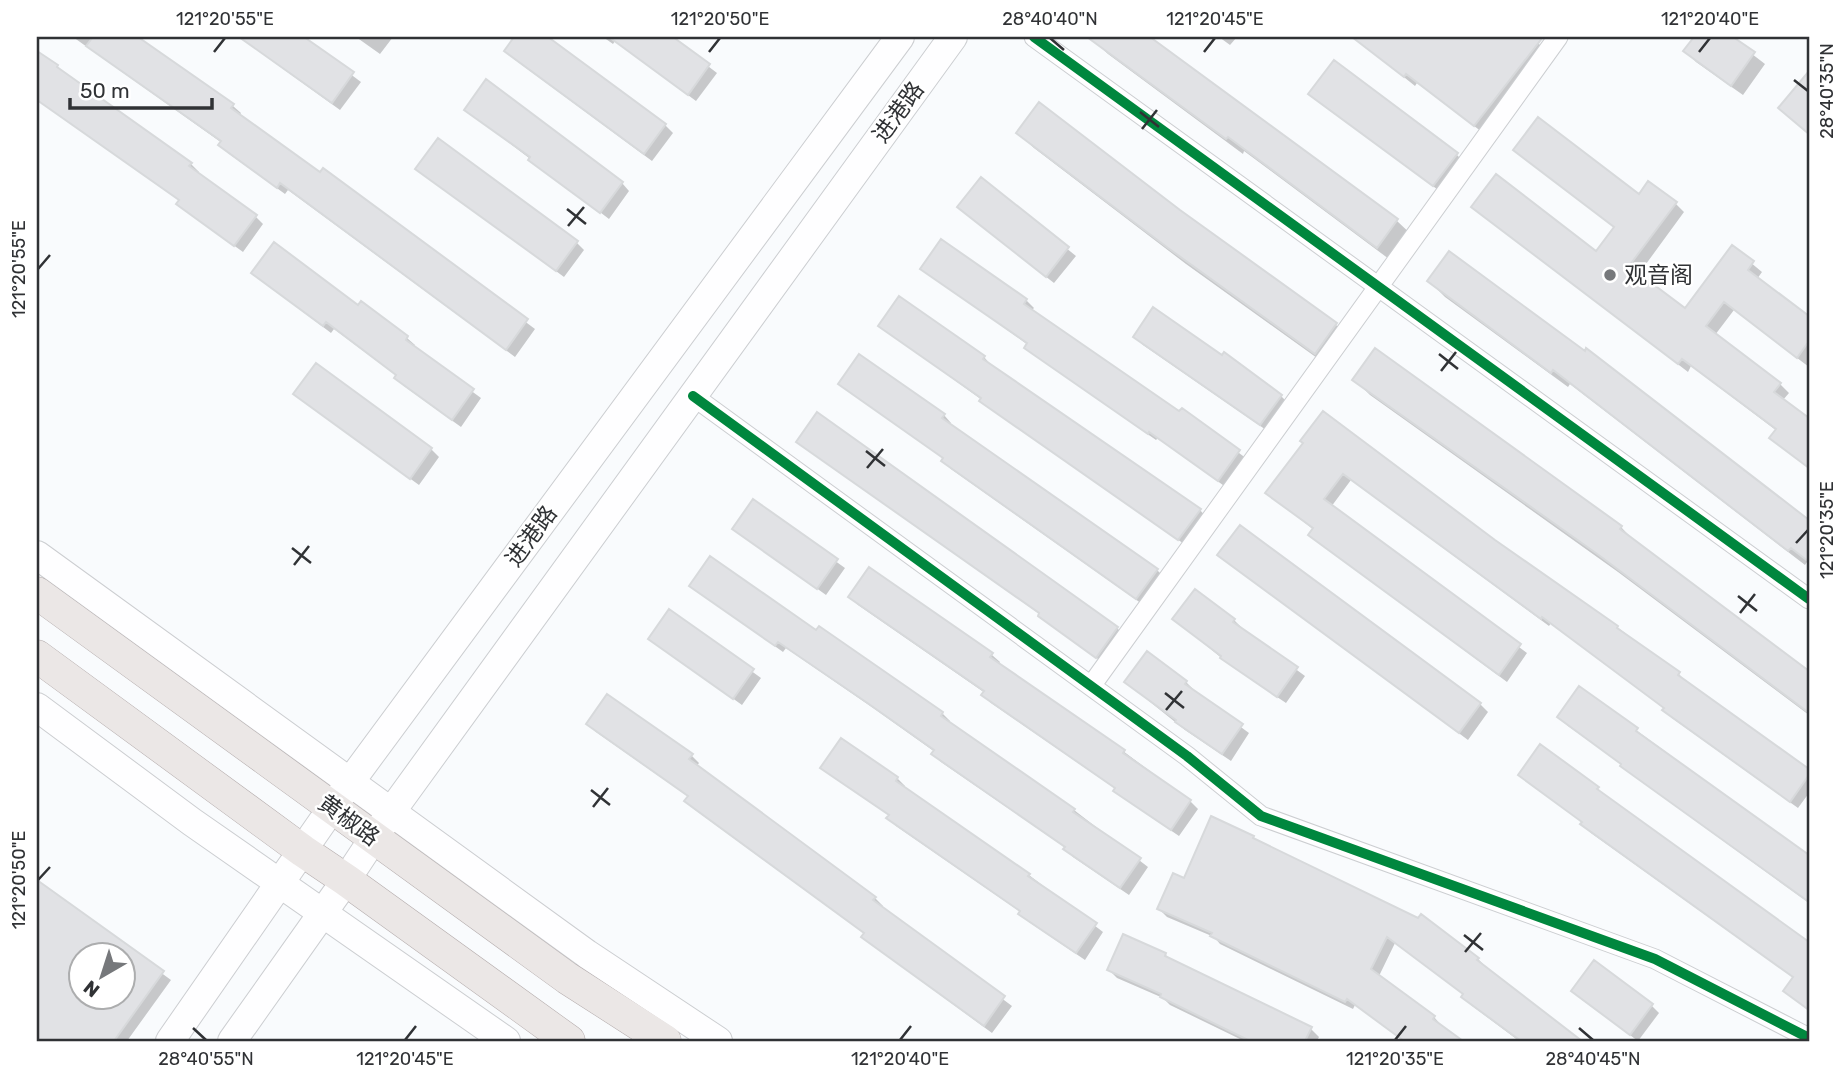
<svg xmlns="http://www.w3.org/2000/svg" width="1846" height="1078" font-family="Rubik,'Noto Sans SC',sans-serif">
  <rect width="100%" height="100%" fill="#f9fbfd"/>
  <path fill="#0003" fill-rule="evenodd" d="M73,37H136L233,106L241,113L239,116L321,175L324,171L535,329L515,357L288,190L285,194L228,153L220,145L222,143Z
    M239,37H301L361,82L340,110Z
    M356,37H393L380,54Z
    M516,37H545L665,125L673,133L652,161L514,59L506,51Z
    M603,37H670L717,73L696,101L615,41L613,44Z
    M1094,37H1147L1397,221L1413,236L1393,262L1244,151L1243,154L1108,54L1092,39Z
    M1219,37H1237L1230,45Z
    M1354,37H1531L1549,53L1486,135L1417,83L1415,86Z
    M1696,37H1730L1765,64L1743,95L1696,62L1686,51Z
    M37,53L191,164L199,172L197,174L255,216L263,224L243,252L186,211L178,204L180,201L54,112L37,97Z
    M1334,63L1457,155L1467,165L1445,195L1321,104L1311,94Z
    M466,110L622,183L629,191L609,219Z
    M1018,133L1179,212L1336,325L1351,340L1331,368L1186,264L1034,148Z
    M1515,150L1639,196L1675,203L1684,212L1638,275L1685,310L1732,247L1762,272L1757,279L1809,318V367L1734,310L1715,335L1780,384L1789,393L1783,400L1809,419V468L1771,438L1777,431L1691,366L1688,372L1474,207L1597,253L1615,228Z
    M418,169L576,242L584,250L564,277Z
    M982,180L1076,256L1054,283L967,215Z
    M923,269L1026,300L1034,308L1031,311L1180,414L1182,410L1247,459L1227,488L1158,438L1156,440L1034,355L1026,348L1028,345Z
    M261,280L358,308L361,303L407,338L415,345L413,348L481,398L461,427L404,386L396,378L397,376L334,329L331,333Z
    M1429,281L1585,353L1587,351L1809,522V564L1807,562L1805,565L1570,384L1568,387L1445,297Z
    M880,326L984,357L991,365L1200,510L1207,518L1187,546L989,408L982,400Z
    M1135,337L1281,396L1289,404L1269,432L1143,345Z
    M1355,380L1621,527L1636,543L1809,672V715L1618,572L1370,395Z
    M840,384L944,415L951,423L950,425L1157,570L1165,578L1145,606L951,469L943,461L944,459Z
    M303,401L431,449L439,457L419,485Z
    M818,414L1117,628L1125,636L1105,664L1048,623L1041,615L806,449L798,442Z
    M1305,443L1494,541L1617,627L1679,674L1686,683L1809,771V793L1798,808L1672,718L1665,709L1551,623L1549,626L1351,480L1331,507L1527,653L1507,682L1319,542L1314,530L1267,493Z
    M753,502L845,568L826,595L734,529Z
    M1219,555L1480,704L1488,712L1468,740Z
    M869,570L992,655L1000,662L998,665L1123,751L1190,801L1198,809L1179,836L1123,798L1116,789L991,703L983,695L985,693L858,605L850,597Z
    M691,586L816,633L942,713L950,721L948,724L1074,810L1148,867L1129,895L1073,857L1066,848L941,762L933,754L935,752L876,710L786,648L783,652Z
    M669,611L761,678L742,705L650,639Z
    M1174,619L1234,620L1242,628L1241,629L1305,676L1286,703L1230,665Z
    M1147,653L1186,682L1194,690L1193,692L1249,733L1231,761L1185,730L1134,689Z
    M1580,689L1809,857V903L1631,774L1623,765L1568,726L1559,717Z
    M588,724L691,755L699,763L696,767L875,898L883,906L881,908L1012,1006L992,1033L871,944L863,937L865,934L694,809L686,801L689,797L596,732Z
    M822,767L897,778L905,786L904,788L1029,875L1103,932L1085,960L1029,922L1022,913L896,826L889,818L890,816L830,775Z
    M1520,775L1597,788L1606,798L1809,944V1011L1785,991L1794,978L1591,833L1583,823Z
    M1253,837L1259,843L1478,959L1486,967L1484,968L1580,1041H1519L1471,1005L1463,997L1465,995L1395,943L1379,976L1434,1017L1441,1025L1440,1027L1459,1041H1404L1355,1005L1353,1009L1220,944L1214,937L1167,917L1159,909L1185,880Z
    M37,882L171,980L127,1041H37ZM80,956H122V998H80Z
    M1165,954L1171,961L1311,1029L1319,1037L1317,1041H1244L1170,1005L1163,998L1117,978L1109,970Z
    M1581,999L1651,1005L1659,1013L1638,1041Z"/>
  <path fill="#e1e2e5" stroke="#d7d9db" stroke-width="2" fill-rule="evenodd" d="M93,37H138L234,104L231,108L320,172L323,168L528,319L506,350L280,183L277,188L218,145L221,141L86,46Z
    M239,37H304L354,72L332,103Z
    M514,37H548L666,124L644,154L504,51Z
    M609,37H673L710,64L688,95Z
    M1087,37H1150L1398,219L1377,248L1228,137L1226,139Z
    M1352,37H1543L1474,126L1406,74L1404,77Z
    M1694,37H1733L1755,52L1731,86L1683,51Z
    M37,51L58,65L57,67L192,163L189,166L257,215L234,246L176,204L179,200L37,100Z
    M1334,60L1458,153L1433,186L1308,94Z
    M1809,71V134L1778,108Z
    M486,79L623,182L600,213L528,160L530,157L464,110Z
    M1039,102L1180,210L1337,323L1315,354L1168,248L1016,133Z
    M1538,117L1639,194L1648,181L1677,202L1629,266L1685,308L1732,245L1754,261L1748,270L1809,316V341L1797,358L1724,302L1706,326L1781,383L1774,392L1809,418V468L1769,438L1776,429L1682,359L1678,364L1471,207L1496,174L1596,251L1614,227L1513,150Z
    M438,138L578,241L556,271L415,169Z
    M981,177L1069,247L1046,277L957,207Z
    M941,239L1027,299L1024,304L1179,411L1182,408L1240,450L1218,481L1149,432L1148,434L1024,348L1027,343L920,269Z
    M274,242L358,305L361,301L408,336L406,340L474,389L452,420L394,378L396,375L326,322L323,326L251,273Z
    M1449,251L1585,351L1586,348L1809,520V562L1791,548L1788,551L1553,370L1551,373L1427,281Z
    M899,296L985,356L983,359L1201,509L1178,540L979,401L981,398L878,326Z
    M1153,307L1222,355L1224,352L1282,395L1260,425L1133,337Z
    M1375,348L1622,526L1620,529L1809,671V713L1600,556L1352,380Z
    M859,354L945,414L942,418L1158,569L1136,599L941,461L943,458L838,384Z
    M316,363L432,448L410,479L293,394Z
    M1323,411L1495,540L1618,626L1617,628L1680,672L1678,675L1809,769V775L1790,802L1662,710L1664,708L1542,617L1541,619L1343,474L1324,499L1521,644L1499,675L1308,535L1313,528L1265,493L1303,443L1300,441Z
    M817,412L1118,627L1096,658L1038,616L1039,613L796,442Z
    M753,499L838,559L817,589L732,529Z
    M1240,525L1481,703L1459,733L1217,555Z
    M710,556L816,630L819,626L943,712L941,716L1075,809L1073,812L1141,858L1120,888L1063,849L1065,847L931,754L934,750L866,702L778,642L775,646L689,586Z
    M869,567L993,653L990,657L1125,750L1123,753L1191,800L1171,830L1113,791L1115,788L981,695L984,691L848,597Z
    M1195,589L1235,619L1233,622L1298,667L1277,697L1220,658L1221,656L1172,619Z
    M669,609L754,669L733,699L648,639Z
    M1147,651L1187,681L1185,684L1243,724L1222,754L1175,722L1176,720L1124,682Z
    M1579,686L1638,728L1636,731L1809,855V902L1620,766L1621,764L1557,717Z
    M607,694L693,754L689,759L876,897L873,900L1005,996L984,1026L861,937L864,933L684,801L688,796L586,724Z
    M841,738L898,777L896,781L1030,874L1028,876L1097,923L1076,953L1018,914L1020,911L886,818L889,815L820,768Z
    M1540,744L1599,787L1597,789L1809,942V1010L1783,991L1793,977L1580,824L1582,822L1518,775Z
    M1211,816L1254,836L1253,838L1418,918L1421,914L1479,958L1477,960L1582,1041H1521L1461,997L1463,994L1387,937L1371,969L1435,1016L1433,1019L1463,1041H1404L1347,999L1345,1002L1210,936L1212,933L1157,909L1173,873L1184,878Z
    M37,880L164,971L114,1041H37ZM80,956H122V998H80Z
    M1123,934L1166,953L1165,956L1312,1027L1305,1041H1250L1160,997L1161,994L1107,970Z
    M1594,960L1653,1004L1630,1035L1571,991Z"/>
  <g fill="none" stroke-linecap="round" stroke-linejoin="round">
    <defs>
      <path id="minor" d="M1034,37L1809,599
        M693,396L1187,756L1261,816L1655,959L1809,1038
        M1091,686L1558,37"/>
      <path id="secondary" d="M37,555L587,954L718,1041
        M37,707L192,822L506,1041
        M170,1041L350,782L900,37
        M232,1041L346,880L391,812L953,37"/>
      <path id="primary" d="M37,593L567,978L665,1041
        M37,656L303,851L346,880L569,1041"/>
    </defs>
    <use href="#minor" stroke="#ccced1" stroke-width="21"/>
    <use href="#secondary" stroke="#ccced1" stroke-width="30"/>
    <use href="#primary" stroke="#b4acac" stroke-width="33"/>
    <use href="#minor" stroke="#fefeff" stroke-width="19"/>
    <use href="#secondary" stroke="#fefeff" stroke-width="28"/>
    <use href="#primary" stroke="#ebe7e6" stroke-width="32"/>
    <defs>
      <path id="cycleway" d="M1034,37L1809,599
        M693,396L1187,756L1261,816L1655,959L1809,1038"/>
    </defs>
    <use href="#cycleway" stroke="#fff" stroke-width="15"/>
    <use href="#cycleway" stroke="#00873e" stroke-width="10"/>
  </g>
  <path fill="none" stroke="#303235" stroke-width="2.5" d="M1050,38L1064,50M214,52L225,38M709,52L720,38M1204,52L1215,38M1699,52L1710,38M1794,80L1808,91M1140,112L1159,127M1142,129L1157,110M567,209L586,224M568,226L584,207M38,269L50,255M1439,354L1458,369M1441,371L1456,352M866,451L885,466M867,468L883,449M1796,543L1808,530M292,548L311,563M294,565L309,546M1738,596L1757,611M1740,613L1755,594M1165,693L1184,708M1166,710L1182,691M591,790L610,805M593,807L608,788M38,880L50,867M1464,935L1483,950M1465,952L1481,933M193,1028L206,1040M1579,1028L1593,1040M405,1040L416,1026M900,1040L911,1026M1395,1040L1406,1026"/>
  <circle fill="#76787b" stroke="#fff" stroke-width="2.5" cx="1610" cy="275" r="7"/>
  <g text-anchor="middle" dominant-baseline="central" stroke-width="5" stroke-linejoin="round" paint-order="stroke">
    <g font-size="23" fill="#303235" stroke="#fff">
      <text transform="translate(898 112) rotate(-54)">进港路</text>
      <text transform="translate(531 536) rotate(-54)">进港路</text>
      <text transform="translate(349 820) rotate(36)">黄椒路</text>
    </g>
    <g font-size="23" fill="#303235" stroke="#fff" text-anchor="start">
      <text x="1624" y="275">观音阁</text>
    </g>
  </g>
  <rect width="1846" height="1078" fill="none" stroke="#ffffff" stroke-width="77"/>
  <g transform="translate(102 976) rotate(219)"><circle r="33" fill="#ffffff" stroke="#acadae" stroke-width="2"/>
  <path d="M0-5L12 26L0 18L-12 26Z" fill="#76787b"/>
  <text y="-10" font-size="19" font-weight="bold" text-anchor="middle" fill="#303235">N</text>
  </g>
  <path d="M70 98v10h142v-10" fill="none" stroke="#303235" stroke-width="3.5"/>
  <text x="80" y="98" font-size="21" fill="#303235" stroke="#ffffff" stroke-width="5" paint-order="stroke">50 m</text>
  <rect x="38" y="38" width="1770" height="1002" fill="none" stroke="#303235" stroke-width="2.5"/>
  <g font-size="18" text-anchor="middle" fill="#303235">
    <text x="225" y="25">121°20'55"E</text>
    <text x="720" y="25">121°20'50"E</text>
    <text x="1050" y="25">28°40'40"N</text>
    <text x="1215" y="25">121°20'45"E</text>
    <text x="1710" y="25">121°20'40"E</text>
    <text transform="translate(1827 91) rotate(-90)" y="6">28°40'35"N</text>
    <text transform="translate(19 269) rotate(-90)" y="6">121°20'55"E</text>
    <text transform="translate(1827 530) rotate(-90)" y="6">121°20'35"E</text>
    <text transform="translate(19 880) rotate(-90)" y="6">121°20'50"E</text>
    <text x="206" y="1065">28°40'55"N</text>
    <text x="405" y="1065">121°20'45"E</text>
    <text x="900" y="1065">121°20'40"E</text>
    <text x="1395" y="1065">121°20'35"E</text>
    <text x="1593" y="1065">28°40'45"N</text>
  </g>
</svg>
